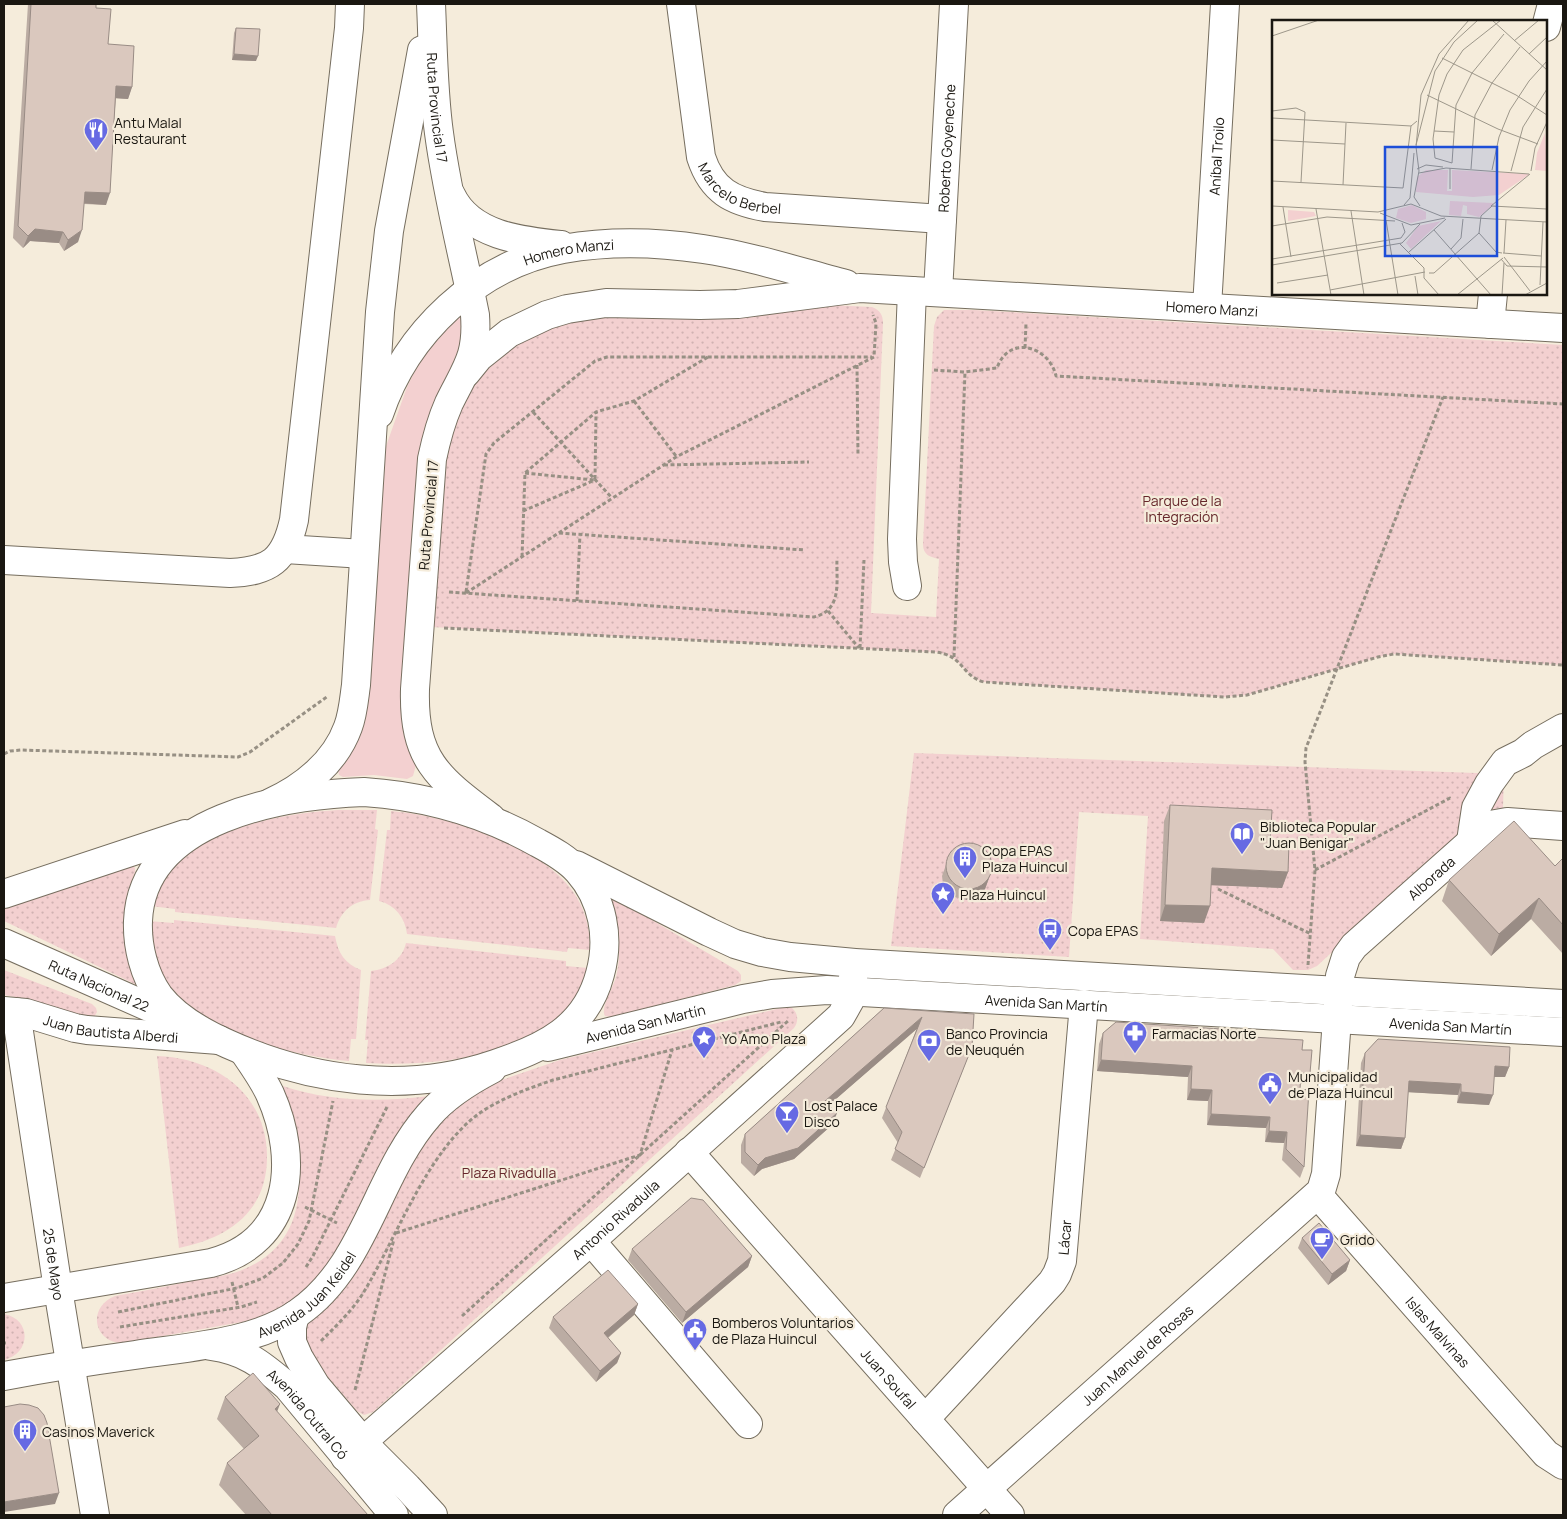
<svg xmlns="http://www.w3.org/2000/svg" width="1567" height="1519" font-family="Manrope,sans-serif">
  <defs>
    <pattern id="park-dots" width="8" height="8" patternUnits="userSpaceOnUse" patternTransform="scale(1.25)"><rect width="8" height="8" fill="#f3d0d0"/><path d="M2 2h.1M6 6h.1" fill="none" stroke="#d0b2b2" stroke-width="1.8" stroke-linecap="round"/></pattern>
  </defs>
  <rect width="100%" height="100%" fill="#f5ecdb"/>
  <path fill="#f3d0d0" d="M462,310L465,338L417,472L402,710L404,736L416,765L413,776L407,779L374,775L343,777L339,775L338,769L367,707L368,697L380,485L385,449L407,387L417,367L432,345Z"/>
  <path fill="url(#park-dots)" d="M807,304L872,307C880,310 883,315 883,323L871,613L936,617L939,559C930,557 923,555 923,544L934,326L937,317L944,310H974L1563,345V665L1394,654L1378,657L1247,695L1225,697L984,682C961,676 964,655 935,652L431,627L446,446L465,399L483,373L495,360L524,338L577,318Z
    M914,753L1504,774L1503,808C1491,808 1485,813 1476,819L1317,966L1308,970H1293L1273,949L1140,939L1148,816L1079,812L1069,957L891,946Z
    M338,810H377L375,829L378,830L370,900C353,901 341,911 336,928L175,912V909L150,906C173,833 271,814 338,810Z
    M391,811C448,816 535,842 571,889C585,907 590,927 590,950L568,948L567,952L407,934C405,917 395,905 379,901L387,830H390Z
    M132,865L135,868V872L127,894L125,928L141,987L4,921V908L6,907Z
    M608,894L738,971L741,975V981L735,985L612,1017L605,1016C600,1008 613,988 616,977C623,949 617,921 608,894Z
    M174,920L335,936C338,953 345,964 361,970L356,1039H351L349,1061C293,1056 199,1033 166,983C154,964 152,943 148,921L174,923Z
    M406,943L566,961V966L588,968C583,983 579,997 568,1009C522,1058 429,1067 366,1063L368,1040H365L371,971C388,969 402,960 406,943Z
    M4,970L92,1004L96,1008L97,1012L94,1017L86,1018L31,1000L4,995Z
    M785,1007L792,1008C798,1013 799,1021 794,1028L373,1412L364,1415L357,1411L302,1347V1327L336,1298L351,1279L363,1259L424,1141L454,1107L493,1083L560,1060Z
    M157,1056C215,1058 266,1093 267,1155C268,1211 229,1238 179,1248Z
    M283,1086C330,1102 381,1102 430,1096L333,1256L317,1277L299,1295L279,1310L267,1315L242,1322L123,1343C93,1343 87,1307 115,1296C142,1291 170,1286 197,1280C212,1277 228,1276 242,1270C322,1238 300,1150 283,1086Z
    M4,1314C32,1319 31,1354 4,1360Z"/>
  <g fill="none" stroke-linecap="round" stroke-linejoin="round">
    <defs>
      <g id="minor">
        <path id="s1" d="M681,4L701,157C712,191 732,201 765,207L942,219"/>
        <path d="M1546,27L1552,4"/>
        <path id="s2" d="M938,292L954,4"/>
        <path id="s3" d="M1207,307L1225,4"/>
        <path d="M1490,324L1493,294"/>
        <path d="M285,549L364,554"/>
        <path d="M4,560L230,573C270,571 285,561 294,520L349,28L350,4"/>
        <path d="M907,586L903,562L902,539L912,291"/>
        <path d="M1471,841L1476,808L1489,784L1505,762L1523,753L1533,745L1563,728"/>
        <path id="s4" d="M4,1011L26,1013L75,1028L87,1030L219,1040"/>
        <path id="s5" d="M16,1012L58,1289L95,1515"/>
        <path id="s6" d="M689,1152L1010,1515"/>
        <path id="s7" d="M1318,1195L1546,1454L1563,1465"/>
        <path d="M591,1241L748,1424"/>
        <path id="s8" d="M925,1419L1052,1282L1057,1274L1062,1261L1084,1004"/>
        <path id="s9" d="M345,1457L591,1241L841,1016L850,1000L855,963"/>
        <path id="s10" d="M957,1515L1321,1191L1326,1174L1340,976L1346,957L1354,946L1490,825L1507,822L1563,826"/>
      </g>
      <g id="major">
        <path id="s11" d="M431,4C433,47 433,90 439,133C447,194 463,255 475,315C478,357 466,368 449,403C441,421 436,440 432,459L415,689C413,760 438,778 491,818"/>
        <path d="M451,195C470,236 522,241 561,245"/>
        <path id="s12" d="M466,373L479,357L509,333L547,315L567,309L606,303L700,305L738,304L860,288L1563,328"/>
        <path id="s13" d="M379,414C406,333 477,265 563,249C608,241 657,242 703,249C751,256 799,272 846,284"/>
        <path d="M270,803C303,788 335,763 348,727C353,714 354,699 356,685L380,312L389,231L422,50"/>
        <path d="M4,1298L211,1263C292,1242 300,1161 270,1094C263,1079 253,1065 244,1052"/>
        <path d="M295,1315L292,1327V1342L299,1358L316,1386L371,1451L407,1487L433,1515"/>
        <path id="s14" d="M211,1346C246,1351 261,1364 287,1386L394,1515"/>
        <path id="s15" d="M4,1376C47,1368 91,1361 135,1355C187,1347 254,1344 298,1313C366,1266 376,1175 429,1115C446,1095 469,1081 492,1069"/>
      </g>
      <g id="highway">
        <path d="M364,792C425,796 485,813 538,843C553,851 567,859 578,871C603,899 610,938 600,974C586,1028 544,1048 495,1064C407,1094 312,1082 228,1044C203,1033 176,1018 159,996C144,975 137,946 138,921C142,817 284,795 364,792Z"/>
        <path d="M576,865L709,932L735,944L762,952L790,957L855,963L1563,1004"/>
        <path d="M4,894L185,834"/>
        <path id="s16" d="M4,943L176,1019"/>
        <path id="s17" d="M548,1047L743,999L772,994L827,990L1563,1032"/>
      </g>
    </defs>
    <use href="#minor" stroke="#766e5f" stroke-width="30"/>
    <use href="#major" stroke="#766e5f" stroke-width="30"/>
    <use href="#highway" stroke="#766e5f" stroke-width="30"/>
    <path stroke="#979084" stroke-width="3" stroke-dasharray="4 2.5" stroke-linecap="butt" d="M1025,348L1026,323
      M857,365L858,456
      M934,370L965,372L997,368C1009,334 1049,346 1056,376L1563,404
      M634,401L676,456
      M533,412L612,498
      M664,465L809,462
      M525,473L594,480
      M595,479L596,413
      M523,511L595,480
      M559,533L805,550
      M522,557L525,473L596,412L634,401L708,357
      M449,592L814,617C843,610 836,581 837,559
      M466,592L486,454L494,443L595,361L607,357H872
      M466,593L676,457L874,357L876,323L873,315
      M577,601L580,534
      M828,611L859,648
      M444,628L935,652C964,655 961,676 984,682L1225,697L1247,695L1378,657L1394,654L1563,665
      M860,648L864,560
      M954,657L965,372
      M4,754L10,751L21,750L238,757L250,752L328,696
      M1315,870L1450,798L1452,799
      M1218,889L1311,934
      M1308,965L1315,870L1305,762L1306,748L1443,397
      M305,1207L337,1223
      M396,1233L640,1155L672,1050
      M306,1267L313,1256L387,1107
      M232,1282L238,1307
      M118,1312L237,1288L263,1278L283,1263L298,1244L309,1221L333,1101
      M462,1316L789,1020
      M120,1327L241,1307L257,1302
      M321,1341C337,1325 354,1309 365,1290C397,1236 427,1153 477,1115C499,1099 527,1089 553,1080L781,1022
      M4,1343H6
      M355,1390L394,1239"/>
    <use href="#minor" stroke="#fff" stroke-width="28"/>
    <use href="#major" stroke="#fff" stroke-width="28"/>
    <use href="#highway" stroke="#fff" stroke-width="28"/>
  </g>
  <path fill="#bbaca3" d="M28,4H96V8L108,44L132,87L128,99L116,98L106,205L84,204L78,242L64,251L59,243L30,241L23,248L13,238Z
    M236,28L256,61L232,60L234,33Z
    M1170,805L1270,842L1288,872L1282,888L1211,885L1204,923L1160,921L1164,821Z
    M951,851L992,870L985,889L980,895L974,898L966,900L951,896L943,884L942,876Z
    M1563,858V954L1531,919L1491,956L1442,901L1449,880L1555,866Z
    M884,1008L972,1047L920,1178L891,1160L898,1143L882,1118L917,1028L829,1105L833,1124L794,1159L762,1169L754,1176L741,1163V1145L745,1134Z
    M1103,1033L1252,1037L1302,1050L1310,1073L1306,1084H1300L1304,1167L1300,1178L1282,1160L1284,1143L1265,1142L1266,1128L1207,1125L1208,1101L1187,1100L1188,1077L1097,1071L1099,1044Z
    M1365,1053L1509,1067L1505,1077H1494L1489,1105L1457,1103L1458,1095L1408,1092L1405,1138L1401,1149L1356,1146L1361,1063Z
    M1302,1238L1350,1260L1346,1271L1328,1285L1298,1248Z
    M632,1249L752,1256L748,1267L682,1323L628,1260Z
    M638,1304L634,1315L608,1338L621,1353L617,1363L596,1382L549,1328L553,1317Z
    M225,1397L277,1412L368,1515H246L219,1485L227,1463L244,1449L217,1419Z"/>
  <path fill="#998c85" d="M234,54L258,56L256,61L232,60Z
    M116,86L132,87L128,99L112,98Z
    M85,192L110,193L106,205L80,203Z
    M35,229L63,232L59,243L30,241L23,248L28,236Z
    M82,230L78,242L64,251L68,240Z
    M1212,868L1288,872L1282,888L1206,885Z
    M989,878L985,889L980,895L974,898L966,900L970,889Z
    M1539,898L1531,919L1491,956L1499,934Z
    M1165,905L1210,906L1204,923L1160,921Z
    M922,1017L918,1028L821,1112L825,1101Z
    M1101,1060L1192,1066L1188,1077L1097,1071Z
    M1495,1066L1509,1067L1505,1077H1491Z
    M1301,1073H1310L1306,1084H1297Z
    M1409,1081L1461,1084L1458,1095L1405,1092Z
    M1191,1089L1212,1090L1208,1101L1187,1100Z
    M1461,1092L1493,1095L1489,1105L1457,1103Z
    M837,1113L833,1124L794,1159L762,1169L754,1176L758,1165L765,1158Z
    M1211,1114L1270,1117L1266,1128L1207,1125Z
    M1269,1131L1287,1132L1284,1143L1265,1142Z
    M1360,1135L1405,1138L1401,1149L1356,1146Z
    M752,1256L748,1267L682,1323L686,1312Z
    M1350,1260L1346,1271L1328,1285L1332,1274Z
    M638,1304L634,1315L600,1344L604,1333Z
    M621,1353L617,1363L596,1382L600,1371Z
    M280,1404L272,1425L275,1409Z
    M59,1493L55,1504L4,1512V1502Z"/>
  <path fill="#dac8be" stroke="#998c85" d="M31,4H96V8L111,9L108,44L134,46L132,87L116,86L110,193L85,192L82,230L68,240L63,232L35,229L28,236L18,226Z
    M236,28L260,29L258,56L234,54Z
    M1170,805L1272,810L1270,842L1289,843L1288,872L1212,868L1210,906L1165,905Z
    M1514,821L1555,866L1563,858V925L1539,898L1499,934L1449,880Z
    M946 866a23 23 0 1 1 46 0a23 23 0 1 1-46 0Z
    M884,1008L974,1014L972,1047L924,1168L895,1149L902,1132L886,1107L922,1017L825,1101L837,1113L798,1148L765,1158L758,1165L745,1152V1134Z
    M1116,1022L1252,1031V1037L1303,1040L1302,1050H1312L1310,1073H1301L1300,1089L1309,1090L1304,1167L1286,1149L1287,1132L1269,1131L1270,1117L1211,1114L1212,1090L1191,1089L1192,1066L1101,1060L1103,1033Z
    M1378,1039L1510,1047L1509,1067L1495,1066L1493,1095L1461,1092V1084L1409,1081L1405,1138L1360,1135L1365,1053Z
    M691,1198L703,1200L752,1256L686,1312L632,1249Z
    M1319,1223L1350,1260L1332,1274L1302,1238Z
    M608,1270L638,1304L604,1333L621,1353L600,1371L553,1317Z
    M253,1373L280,1404L275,1409L368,1515H272L227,1463L259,1436L225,1397Z
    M20,1404L29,1405L38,1408L44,1415L47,1423L59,1493L4,1502V1407Z"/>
  <defs>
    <symbol id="restaurant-pin" viewBox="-11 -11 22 30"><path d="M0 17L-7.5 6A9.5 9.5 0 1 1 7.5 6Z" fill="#666ae3" stroke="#f5ecdb"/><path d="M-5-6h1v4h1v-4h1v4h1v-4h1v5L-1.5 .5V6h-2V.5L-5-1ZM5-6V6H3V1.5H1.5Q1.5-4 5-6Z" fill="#fff"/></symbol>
    <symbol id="library-pin" viewBox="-11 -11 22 30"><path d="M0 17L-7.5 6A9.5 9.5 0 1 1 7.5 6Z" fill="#666ae3" stroke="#f5ecdb"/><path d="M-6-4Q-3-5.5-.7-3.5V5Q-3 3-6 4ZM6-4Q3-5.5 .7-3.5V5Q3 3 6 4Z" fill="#fff"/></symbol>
    <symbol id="building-pin" viewBox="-11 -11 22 30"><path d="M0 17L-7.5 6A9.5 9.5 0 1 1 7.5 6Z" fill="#666ae3" stroke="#f5ecdb"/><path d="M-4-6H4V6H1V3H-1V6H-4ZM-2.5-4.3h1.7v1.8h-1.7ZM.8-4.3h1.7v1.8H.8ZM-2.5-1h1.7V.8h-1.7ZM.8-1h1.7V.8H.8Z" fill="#fff"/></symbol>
    <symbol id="sight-pin" viewBox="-11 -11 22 30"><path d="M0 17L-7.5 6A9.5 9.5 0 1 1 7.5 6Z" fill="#666ae3" stroke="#f5ecdb"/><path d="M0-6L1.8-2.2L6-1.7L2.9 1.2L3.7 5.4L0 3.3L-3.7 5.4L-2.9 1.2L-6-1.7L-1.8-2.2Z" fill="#fff"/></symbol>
    <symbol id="bus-pin" viewBox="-11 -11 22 30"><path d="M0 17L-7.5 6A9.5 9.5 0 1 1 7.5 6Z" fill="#666ae3" stroke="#f5ecdb"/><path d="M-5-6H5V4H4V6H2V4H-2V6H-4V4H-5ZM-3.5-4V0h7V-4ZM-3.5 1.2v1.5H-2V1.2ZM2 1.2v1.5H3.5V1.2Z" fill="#fff"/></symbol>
    <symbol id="pharmacy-pin" viewBox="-11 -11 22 30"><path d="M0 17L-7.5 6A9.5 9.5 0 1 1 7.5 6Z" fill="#666ae3" stroke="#f5ecdb"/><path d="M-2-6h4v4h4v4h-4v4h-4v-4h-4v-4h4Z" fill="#fff"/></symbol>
    <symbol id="bank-pin" viewBox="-11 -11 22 30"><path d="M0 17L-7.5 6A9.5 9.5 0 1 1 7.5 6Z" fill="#666ae3" stroke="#f5ecdb"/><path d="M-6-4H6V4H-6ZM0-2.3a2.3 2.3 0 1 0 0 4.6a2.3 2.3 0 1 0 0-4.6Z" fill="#fff"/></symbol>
    <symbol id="civic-pin" viewBox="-11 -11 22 30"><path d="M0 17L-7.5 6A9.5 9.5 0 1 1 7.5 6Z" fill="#666ae3" stroke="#f5ecdb"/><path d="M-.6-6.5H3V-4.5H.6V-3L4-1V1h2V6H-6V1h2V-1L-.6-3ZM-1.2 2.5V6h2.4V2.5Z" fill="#fff"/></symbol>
    <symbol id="bar-pin" viewBox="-11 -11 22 30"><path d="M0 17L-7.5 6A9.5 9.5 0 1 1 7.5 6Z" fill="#666ae3" stroke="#f5ecdb"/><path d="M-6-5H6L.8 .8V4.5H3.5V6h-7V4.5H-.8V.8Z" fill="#fff"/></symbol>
    <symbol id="cafe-pin" viewBox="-11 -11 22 30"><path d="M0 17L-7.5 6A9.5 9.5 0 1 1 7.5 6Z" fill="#666ae3" stroke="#f5ecdb"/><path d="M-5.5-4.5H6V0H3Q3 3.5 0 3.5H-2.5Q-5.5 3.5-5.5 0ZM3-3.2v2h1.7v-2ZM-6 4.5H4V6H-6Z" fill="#fff"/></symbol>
  </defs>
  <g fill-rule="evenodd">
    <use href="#restaurant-pin" x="82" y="116" width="28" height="38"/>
    <use href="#library-pin" x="1228" y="820" width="28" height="38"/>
    <use href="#building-pin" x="951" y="844" width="28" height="38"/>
    <use href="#sight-pin" x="929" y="880" width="28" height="38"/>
    <use href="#bus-pin" x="1036" y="916" width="28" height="38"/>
    <use href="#pharmacy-pin" x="1121" y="1019" width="28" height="38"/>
    <use href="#sight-pin" x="690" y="1024" width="28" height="38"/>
    <use href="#bank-pin" x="915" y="1027" width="28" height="38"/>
    <use href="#civic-pin" x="1256" y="1070" width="28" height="38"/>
    <use href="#bar-pin" x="773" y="1099" width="28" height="38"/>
    <use href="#cafe-pin" x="1308" y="1225" width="28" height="38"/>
    <use href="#civic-pin" x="681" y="1316" width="28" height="38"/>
    <use href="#building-pin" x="11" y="1417" width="28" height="38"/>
  </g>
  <g text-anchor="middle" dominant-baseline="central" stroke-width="4.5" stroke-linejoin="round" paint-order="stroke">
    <g font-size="14" fill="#1a1711" stroke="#f5ecdb">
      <text stroke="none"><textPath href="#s11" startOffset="104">Ruta Provincial 17</textPath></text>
      <text stroke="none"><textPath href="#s2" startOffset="144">Roberto Goyeneche</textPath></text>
      <text stroke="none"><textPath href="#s3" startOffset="151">Aníbal Troilo</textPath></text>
      <text stroke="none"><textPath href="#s1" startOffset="209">Marcelo Berbel</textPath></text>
      <text stroke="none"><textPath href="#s13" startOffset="264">Homero Manzi</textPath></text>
      <text stroke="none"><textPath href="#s12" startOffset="769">Homero Manzi</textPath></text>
      <text transform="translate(428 515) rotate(-85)">Ruta Provincial 17</text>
      <text stroke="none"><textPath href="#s10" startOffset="840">Alborada</textPath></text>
      <text stroke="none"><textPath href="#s16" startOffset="104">Ruta Nacional 22</textPath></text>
      <text stroke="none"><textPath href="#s17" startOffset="505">Avenida San Martín</textPath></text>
      <text stroke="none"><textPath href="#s17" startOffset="100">Avenida San Martín</textPath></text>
      <text stroke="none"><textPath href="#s17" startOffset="910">Avenida San Martín</textPath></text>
      <text stroke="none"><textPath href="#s4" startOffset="109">Juan Bautista Alberdi</textPath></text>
      <text stroke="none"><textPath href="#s9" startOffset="360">Antonio Rivadulla</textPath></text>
      <text stroke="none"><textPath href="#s8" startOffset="234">Lácar</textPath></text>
      <text stroke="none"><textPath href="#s5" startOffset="255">25 de Mayo</textPath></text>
      <text stroke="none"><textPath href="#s15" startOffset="321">Avenida Juan Keidel</textPath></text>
      <text stroke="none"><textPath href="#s7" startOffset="182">Islas Malvinas</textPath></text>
      <text stroke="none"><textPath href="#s10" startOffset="241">Juan Manuel de Rosas</textPath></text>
      <text stroke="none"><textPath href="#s6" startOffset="302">Juan Soufal</textPath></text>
      <text stroke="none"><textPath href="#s14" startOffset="122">Avenida Cutral Có</textPath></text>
    </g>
    <g font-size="14" fill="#1a1711" stroke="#f5ecdb" text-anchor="start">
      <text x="114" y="122">Antu Malal<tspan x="114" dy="16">Restaurant</tspan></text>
      <text x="1260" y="826">Biblioteca Popular<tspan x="1260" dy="16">"Juan Benigar"</tspan></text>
      <text x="982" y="850">Copa EPAS<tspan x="982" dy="16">Plaza Huincul</tspan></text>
      <text x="960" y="894">Plaza Huincul</text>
      <text x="1068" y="930">Copa EPAS</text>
      <text x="946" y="1033">Banco Provincia<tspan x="946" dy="16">de Neuquén</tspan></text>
      <text x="1152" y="1033">Farmacias Norte</text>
      <text x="722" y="1038">Yo Amo Plaza</text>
      <text x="1288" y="1076">Municipalidad<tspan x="1288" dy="16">de Plaza Huincul</tspan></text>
      <text x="804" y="1105">Lost Palace<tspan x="804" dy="16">Disco</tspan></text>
      <text x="1340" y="1239">Grido</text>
      <text x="712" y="1322">Bomberos Voluntarios<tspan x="712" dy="16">de Plaza Huincul</tspan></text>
      <text x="42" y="1431">Casinos Maverick</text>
    </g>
    <g font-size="14" fill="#66272b" stroke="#f5ecdb">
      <text x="1182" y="500">Parque de la<tspan x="1182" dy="16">Integración</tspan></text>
      <text x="509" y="1172">Plaza Rivadulla</text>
    </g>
  </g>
  <g transform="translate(1272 20)">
    <rect width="275" height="275" fill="#f5ecdb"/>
    <path d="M273,113L275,151L263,150L265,133ZM16,190L42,192L44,196L16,201Z" fill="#f3d0d0"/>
    <path d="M154,150H176L175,171H180V150L258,154L227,175L201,177L144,172L145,157ZM178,181L221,183V185L207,197L195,194V186L191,185L189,196L177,195ZM140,185L154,192V199L139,203L124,198L126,189ZM169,201L139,229L134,223L146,206Z" fill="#f3d0d0"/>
    <path fill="none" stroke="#9d978a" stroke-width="1" d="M220,0L275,50M0,16L47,0M242,21L267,0M257,34L275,17M170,38L244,75L275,95M155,75L226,109L266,124M0,91L24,88L33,92L29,162M0,98L139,106L145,101M162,111L182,112M0,120L73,124M144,125L163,51L182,22L206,0M180,143L163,138L161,119L167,75L175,54L191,30L229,0M180,143L184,85L200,53L232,14M145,149L154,145L171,147M199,149L203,95L220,63L248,27M220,150L227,117L238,90L257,61L275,41M239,151L251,107L275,69M259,151L263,128L275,102M147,153L174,148L257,154M0,161L131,168L139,106M71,165L74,103M178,169V148M132,185L138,178L142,133M0,186L106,192L139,184L169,196L275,202M148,186L142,177L147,151L144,127L149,75L167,34L197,0M219,186L258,154M11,187L19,237M44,189L59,275M79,191L92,275M108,193L139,205L173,198M114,200L126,275M0,206L55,197L123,201M162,210L219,275M207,213L209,196L220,186L275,189M207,213L224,232L230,233M128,224L152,248V258L167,275M179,229L189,218L191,199M137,232L174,199M231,233L269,236M232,233L234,200M232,237L258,271M0,239L129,218L133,212L130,203M229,239L235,246L275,247M0,245L130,223L148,204M157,253H162L207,213M143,256L146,275M5,263L56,255M268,265L271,202M58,270L153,252M185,275L231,238M230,275L232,243M253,275L275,263"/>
    <path fill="#1d4ed8" fill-opacity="0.15" stroke="#1d4ed8" stroke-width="2.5" d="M113,127H225V236H113Z"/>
    <rect width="275" height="275" fill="none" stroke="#1a1711" stroke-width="2.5"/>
  </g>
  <rect width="1567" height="1519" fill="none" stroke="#1a1711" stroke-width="10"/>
</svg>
